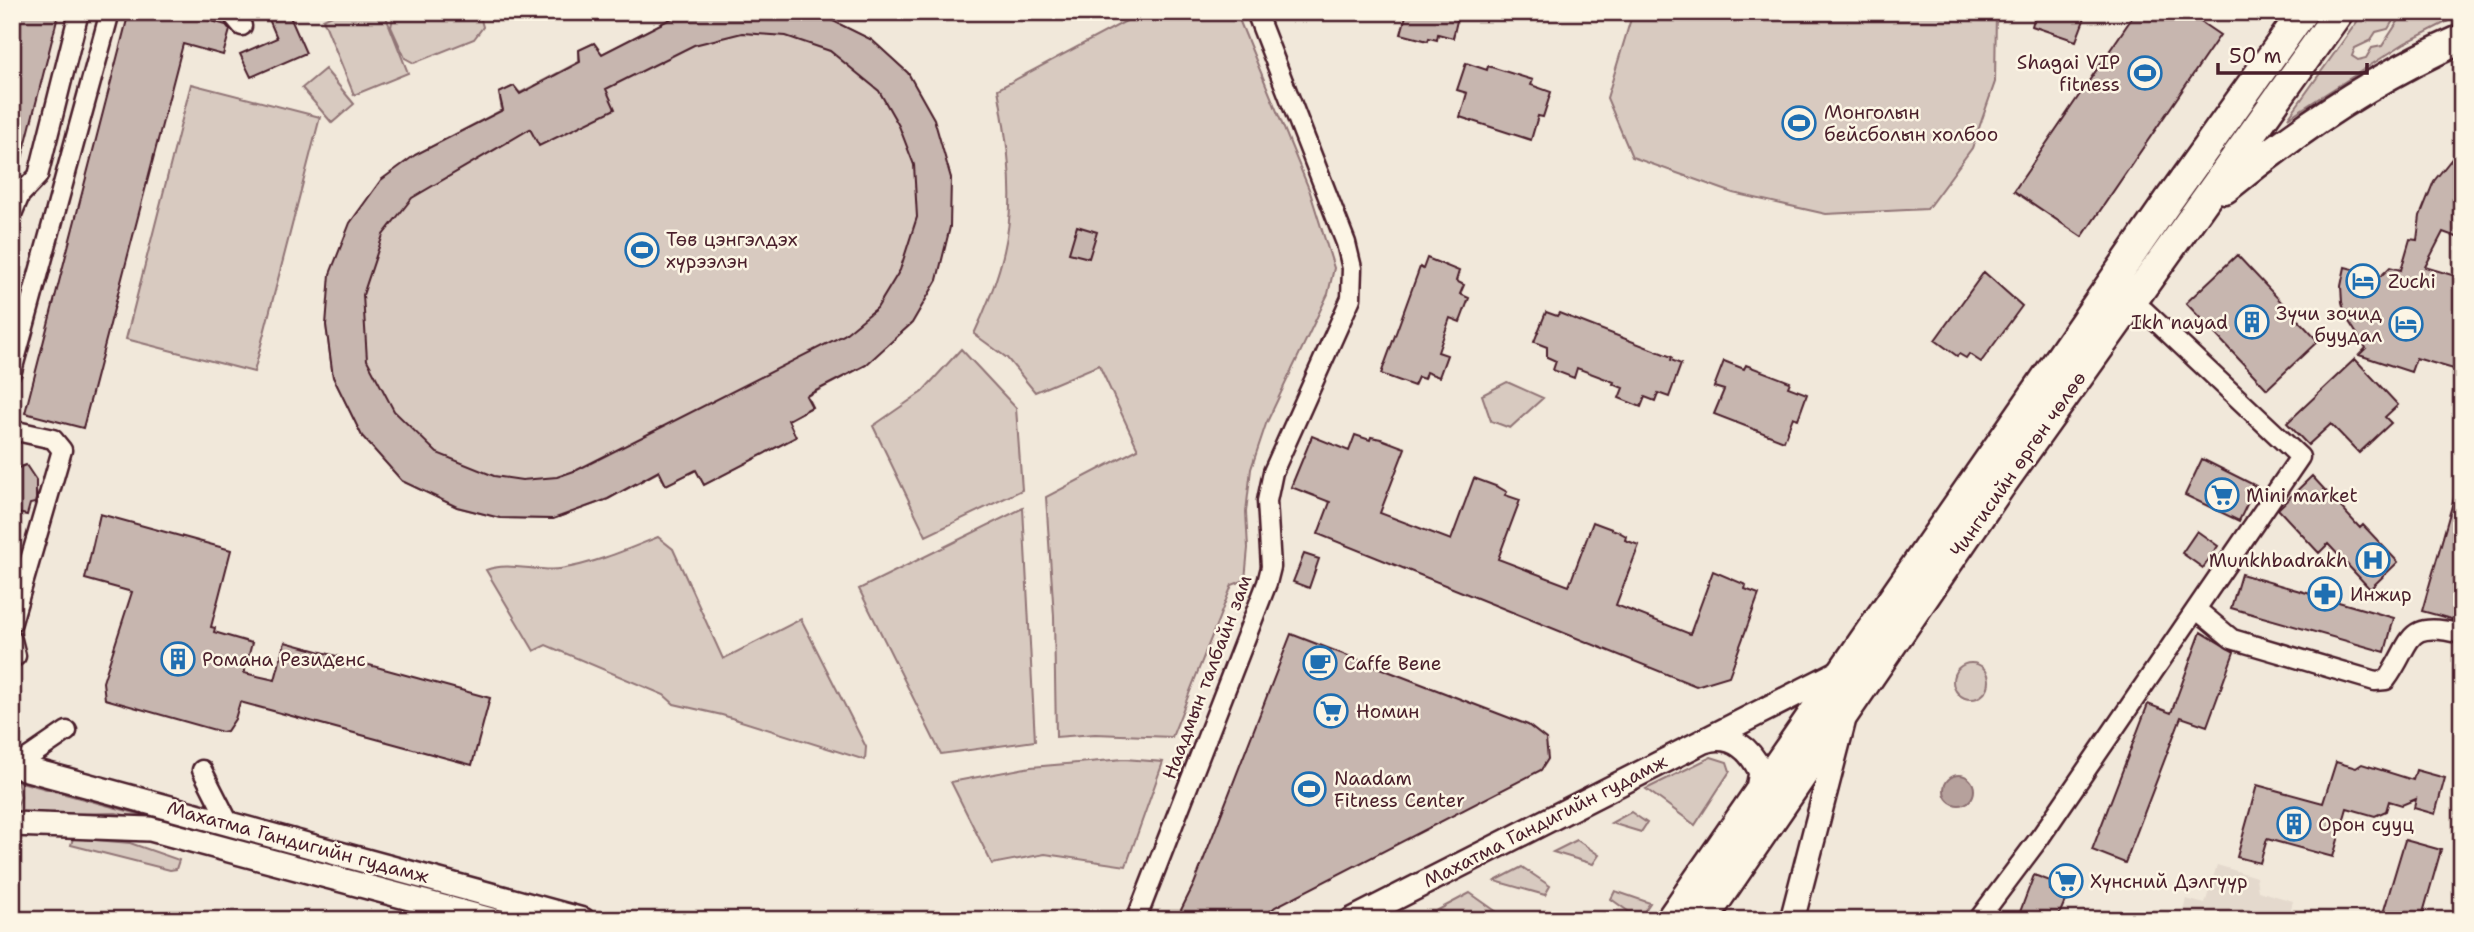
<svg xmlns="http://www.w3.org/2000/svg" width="2474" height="932" font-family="'Shantell Sans',sans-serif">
  <rect width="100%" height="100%" fill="#f1e8da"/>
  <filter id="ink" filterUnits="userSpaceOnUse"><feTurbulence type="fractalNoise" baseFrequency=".0143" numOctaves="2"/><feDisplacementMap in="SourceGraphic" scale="14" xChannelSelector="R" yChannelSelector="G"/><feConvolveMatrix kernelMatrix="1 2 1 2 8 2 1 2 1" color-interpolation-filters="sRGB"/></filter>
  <g filter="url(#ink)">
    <path fill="#e4d9cd" d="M2217,865L2256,877L2258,891L2293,901L2288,920H2180L2186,899L2205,904Z"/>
    <path fill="#d8cac0" stroke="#917476" stroke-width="2" d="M339,12H384L408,73L354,95L323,19Z
      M394,12H479L483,27L474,39L414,63L405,58L391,27Z
      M815,12L872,40L908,73L951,178L866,365L807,396L812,407L788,420L796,437L704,485L696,470L666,485L658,472L608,499L553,519L500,518L457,507L402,481L362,436L333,377L326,325L415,155L502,110L499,93L514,86L520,93L579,62V50L594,43L602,54L680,14Z
      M1143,12H1236L1309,189L1334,268L1328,294L1266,424L1251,469L1246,512L1248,548L1245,580L1232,585L1172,737L1095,734L1056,737L1054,616L1046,497L1138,449L1099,365L1035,392L1007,358L974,334C1019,237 1016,192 998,89Z
      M1633,12H1996L1995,82L1972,148L1927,209L1826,214L1733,193L1632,157L1607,98Z
      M2364,12H2404L2396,16L2388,29L2376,32L2370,41L2355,48L2352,56L2358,60L2366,58L2372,48L2382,46L2399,20L2415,12L2462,14L2405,43L2288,118Z
      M325,69L354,104L332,123L302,88Z
      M191,84L320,117L254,372L126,339Z
      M961,349L1016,408L1022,490L926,536L873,426L922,392Z
      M1507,382L1543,398L1510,428L1491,421L1482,395Z
      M1023,508L1035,741L941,754L859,589Z
      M658,537L673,549L723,659L801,619L866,747L865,760L722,715L674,704L664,695L546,645L534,651L486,570C508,561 536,572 560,569C594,564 626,550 658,537Z
      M1953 681a18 18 0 1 1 36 0a18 18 0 1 1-36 0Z
      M1711,757L1727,762L1730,771L1695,825L1646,789Z
      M1124,759L1163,762L1126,866L1045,854L992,864L951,782L1031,767Z
      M17,781L183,826L182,829L116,813L13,815L21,797Z
      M1631,812L1647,823L1641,832L1611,823Z
      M73,838L130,843L179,860L176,869L170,870L71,845Z
      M1577,840L1599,855L1593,864L1553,852Z
      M1522,867L1550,886L1545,895L1495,881Z
      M1615,891L1650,903L1639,919L1611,899Z
      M1470,893L1504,917L1502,920H1474L1438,910Z"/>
    <path fill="#b6a19c" stroke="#8b6d6f" stroke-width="2" d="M1944 790a15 15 0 1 1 30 0a15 15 0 1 1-30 0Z"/>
    <path fill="#c7b6af" stroke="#4a1f2b" stroke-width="2" fill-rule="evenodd" d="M12,12H59L18,174L12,173Z
      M129,12H191L190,15L226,25L230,30L223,55L183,44L83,428L25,413Z
      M266,12H288L306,53L251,77L240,54L277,38Z
      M691,12H815L872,40L908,73L934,119L951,178L950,227L937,280L912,323L866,365L806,396L812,407L788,420L796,437L704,485L696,470L666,485L659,471L608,499L553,519L500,518L457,507L402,481L362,436L333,377L326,325L330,274L350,223L381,180L415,155L503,110L499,93L514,86L520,94L580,62L579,50L594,43L602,54L680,14ZM742,33L786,36L830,51L879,91L899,126L914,165L917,217L900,270L877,308L844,335L577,470L557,477L522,480L494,476L437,453L394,411L367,360L363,295L383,235L412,198L530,129L539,146L615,109L606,89L694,45Z
      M1407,12H1459L1453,38L1438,34L1437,40L1429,38L1428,41L1401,34Z
      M2036,12H2087L2076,41L2032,26Z
      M2136,12H2186L2220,35L2082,237L2014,191Z
      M1466,63L1487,70L1488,66L1533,80L1531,85L1551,92L1543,117L1538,116L1531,140L1460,117L1467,93L1457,90Z
      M2462,146V239L2443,232L2425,267L2462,278V353L2457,370L2416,358L2411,372L2359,355L2366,348L2346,317L2342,302L2341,286L2345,267L2381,276L2390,267L2401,270L2410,239L2417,240L2420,216L2434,181Z
      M1077,226L1097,232L1089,258L1069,253Z
      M2237,255L2318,341L2267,389L2186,303Z
      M1427,258L1459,271L1456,281L1464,285L1460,294L1469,298L1460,322L1450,318L1438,352L1447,355L1439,377L1426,372L1424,379L1418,377L1414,386L1381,374L1420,267L1423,269Z
      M1984,272L2022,306L1981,362L1969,354L1966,358L1959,354L1957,356L1935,340Z
      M1546,312L1557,316L1559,313L1672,357L1671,360L1681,364L1669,397L1658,393L1655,401L1645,397L1641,407L1619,398L1623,388L1613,384L1614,382L1577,368L1574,378L1553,370L1556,361L1547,357V347L1534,342Z
      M2355,359L2398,405L2385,417L2391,423L2359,453L2331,424L2308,445L2287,423Z
      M1724,361L1744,369L1746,365L1790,382L1788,387L1807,394L1798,419L1793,417L1784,441L1714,414L1724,390L1714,387Z
      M1355,435L1370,440L1371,437L1381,439L1405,448L1380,513L1451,540L1474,478L1498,487L1507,492L1505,495L1520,500L1498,559L1569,586L1593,522L1617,531L1626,536L1625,540L1639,545L1616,605L1690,634L1713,571L1746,585L1745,589L1759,594L1729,676L1696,686L1318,534L1330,502L1291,487L1312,436L1349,451Z
      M2202,459L2256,486L2239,521L2185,495Z
      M26,465L36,480V499L35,503L30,504L27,515L12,512V470Z
      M2312,476L2360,528L2363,525L2398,562L2370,589L2328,544L2319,553L2278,509Z
      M2457,488L2462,489V622L2422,611Z
      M100,514L231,550L211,627L215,628L214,632L252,643L244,673L275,680L285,642L490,698L472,765L240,702L235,719L227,731L222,732L105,699L103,682L132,592L85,579Z
      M2197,531L2218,546L2203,568L2182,553Z
      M1304,554L1319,559L1309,588L1293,582Z
      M2241,574L2394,618L2385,652L2231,608Z
      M2201,632L2234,652L2207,726L2181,717L2125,863L2092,850L2148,704L2171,713Z
      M1291,634L1528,725L1546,739L1548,759L1541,770L1275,907L1260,920H1176L1194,884Z
      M2336,762L2356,768L2362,764L2413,780L2416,770L2445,778L2435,814L2414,808L2416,799L2402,805L2389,801L2386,811L2375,816L2347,808L2333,857L2267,839L2260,863L2237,857L2257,785L2323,803Z
      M2405,840L2441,850L2421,920H2381Z
      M2034,875L2053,882L2050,890L2067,896L2057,920H2017Z"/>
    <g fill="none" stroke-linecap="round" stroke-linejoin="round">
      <defs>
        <path id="minor" d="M230,12L242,26
          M12,214L20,195L38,176L79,12
          M12,371L110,12
          M12,430L53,439L62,450L12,622
          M2196,609L2232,639L2375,681L2386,680C2414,642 2402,619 2462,634
          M12,640L16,656
          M16,766L67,731
          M202,770L229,823
          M1136,920L1267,583L1271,567L1267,501L1273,472L1351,298L1352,268L1346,243L1256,12
          M1978,920L2041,836L2300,457L2145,311L2131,302"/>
        <path id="secondary" d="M1704,741C1731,732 1750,749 1761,772L1757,794
          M12,765L583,920
          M12,824L150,829L492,920
          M1352,920L1845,669
          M1792,920L1843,723"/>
        <path id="trunk" d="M2225,189C2297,130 2377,76 2462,39
          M1670,920L2169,200L2303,12
          M1703,920L2000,487L2339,12"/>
      </defs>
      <use href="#minor" stroke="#4a1f2b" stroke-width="23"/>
      <use href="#secondary" stroke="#4a1f2b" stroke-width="28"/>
      <use href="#trunk" stroke="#4a1f2b" stroke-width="33"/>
      <use href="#minor" stroke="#fcf5e5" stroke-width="18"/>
      <use href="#secondary" stroke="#fcf5e5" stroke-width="23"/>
      <use href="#trunk" stroke="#fcf5e5" stroke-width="28"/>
    </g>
  </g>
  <defs>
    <symbol id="stadium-ring" viewBox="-11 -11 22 22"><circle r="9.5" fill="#fcf5e5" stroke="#1f6fb2" stroke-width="1.5"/><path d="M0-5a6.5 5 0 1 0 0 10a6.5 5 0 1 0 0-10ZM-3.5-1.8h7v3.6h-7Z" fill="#1f6fb2"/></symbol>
    <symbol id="hotel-ring" viewBox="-11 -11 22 22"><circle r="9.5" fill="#fcf5e5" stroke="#1f6fb2" stroke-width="1.5"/><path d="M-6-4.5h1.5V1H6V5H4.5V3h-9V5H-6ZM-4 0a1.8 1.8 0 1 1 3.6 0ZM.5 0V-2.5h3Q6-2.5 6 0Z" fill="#1f6fb2"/></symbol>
    <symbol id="building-ring" viewBox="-11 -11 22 22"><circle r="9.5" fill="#fcf5e5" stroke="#1f6fb2" stroke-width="1.5"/><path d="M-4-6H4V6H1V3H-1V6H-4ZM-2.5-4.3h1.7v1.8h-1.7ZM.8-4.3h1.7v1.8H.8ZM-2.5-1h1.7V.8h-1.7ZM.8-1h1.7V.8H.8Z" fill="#1f6fb2"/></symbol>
    <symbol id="supermarket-ring" viewBox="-11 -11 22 22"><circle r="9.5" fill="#fcf5e5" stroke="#1f6fb2" stroke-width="1.5"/><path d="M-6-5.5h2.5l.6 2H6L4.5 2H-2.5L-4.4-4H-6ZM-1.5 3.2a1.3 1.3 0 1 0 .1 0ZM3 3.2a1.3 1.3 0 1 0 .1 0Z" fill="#1f6fb2"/></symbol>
    <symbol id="hospital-ring" viewBox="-11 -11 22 22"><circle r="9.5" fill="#fcf5e5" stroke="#1f6fb2" stroke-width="1.5"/><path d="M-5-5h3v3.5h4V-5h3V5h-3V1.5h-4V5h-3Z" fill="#1f6fb2"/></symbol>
    <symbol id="pharmacy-ring" viewBox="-11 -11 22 22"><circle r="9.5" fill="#fcf5e5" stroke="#1f6fb2" stroke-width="1.5"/><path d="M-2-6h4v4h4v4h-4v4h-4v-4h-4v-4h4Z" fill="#1f6fb2"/></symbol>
    <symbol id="cafe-ring" viewBox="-11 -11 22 22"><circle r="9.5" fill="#fcf5e5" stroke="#1f6fb2" stroke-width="1.5"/><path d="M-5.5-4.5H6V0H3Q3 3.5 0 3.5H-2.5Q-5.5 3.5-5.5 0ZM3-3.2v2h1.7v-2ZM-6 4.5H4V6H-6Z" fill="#1f6fb2"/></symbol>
  </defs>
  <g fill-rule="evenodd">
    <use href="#stadium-ring" x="2126" y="54" width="38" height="38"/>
    <use href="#stadium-ring" x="1780" y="104" width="38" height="38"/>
    <use href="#stadium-ring" x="623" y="231" width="38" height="38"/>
    <use href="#hotel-ring" x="2344" y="262" width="38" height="38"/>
    <use href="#building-ring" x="2233" y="303" width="38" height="38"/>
    <use href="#hotel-ring" x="2387" y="305" width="38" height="38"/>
    <use href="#supermarket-ring" x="2203" y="476" width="38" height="38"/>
    <use href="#hospital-ring" x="2354" y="541" width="38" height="38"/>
    <use href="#pharmacy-ring" x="2306" y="575" width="38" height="38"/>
    <use href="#building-ring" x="159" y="640" width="38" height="38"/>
    <use href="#cafe-ring" x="1301" y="644" width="38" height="38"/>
    <use href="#supermarket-ring" x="1312" y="692" width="38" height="38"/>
    <use href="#stadium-ring" x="1290" y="770" width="38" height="38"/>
    <use href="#building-ring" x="2275" y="805" width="38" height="38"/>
    <use href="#supermarket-ring" x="2047" y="862" width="38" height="38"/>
  </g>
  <g text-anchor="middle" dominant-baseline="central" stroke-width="5" stroke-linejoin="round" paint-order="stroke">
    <g font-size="19" fill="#4a1f2b" stroke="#fcf5e5" text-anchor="start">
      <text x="2120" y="62" text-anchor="end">Shagai VIP<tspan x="2120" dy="22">fitness</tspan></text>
      <text x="1824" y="112">Монголын<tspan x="1824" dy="22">бейсболын холбоо</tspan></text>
      <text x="666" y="239">Төв цэнгэлдэх<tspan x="666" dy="22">хүрээлэн</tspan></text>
      <text x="2388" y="281">Zuchi</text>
      <text x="2382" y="313" text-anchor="end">Зүчи зочид<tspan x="2382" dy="22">буудал</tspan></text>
      <text x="2228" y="322" text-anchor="end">Ikh nayad</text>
      <text x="2246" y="495">Mini market</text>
      <text x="2348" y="560" text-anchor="end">Munkhbadrakh</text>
      <text x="2350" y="594">Инжир</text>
      <text x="202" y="659">Романа Резиденс</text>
      <text x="1344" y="663">Caffe Bene</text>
      <text x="1356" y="711">Номин</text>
      <text x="1334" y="778">Naadam<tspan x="1334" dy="22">Fitness Center</tspan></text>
      <text x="2318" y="824">Орон сууц</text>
      <text x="2090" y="881">Хүнсний Дэлгүүр</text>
    </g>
    <g font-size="19" fill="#4a1f2b" stroke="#fcf5e5">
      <text transform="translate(2018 464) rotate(-55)">Чингисийн өргөн чөлөө</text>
      <text transform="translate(1207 677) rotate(-69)">Наадмын талбайн зам</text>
      <text transform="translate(1545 821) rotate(-27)">Махатма Гандигийн гудамж</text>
      <text transform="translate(298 842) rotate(15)">Махатма Гандигийн гудамж</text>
    </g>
  </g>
  <rect width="2474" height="932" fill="none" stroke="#fcf5e5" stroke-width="42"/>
  <rect x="21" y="21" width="2432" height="890" fill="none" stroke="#4a1f2b" stroke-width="2.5" filter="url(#ink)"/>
  <path d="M2218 63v10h149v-10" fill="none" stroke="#4a1f2b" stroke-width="3.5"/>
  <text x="2229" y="63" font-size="21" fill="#4a1f2b" stroke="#fcf5e5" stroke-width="5" paint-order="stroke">50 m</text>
</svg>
